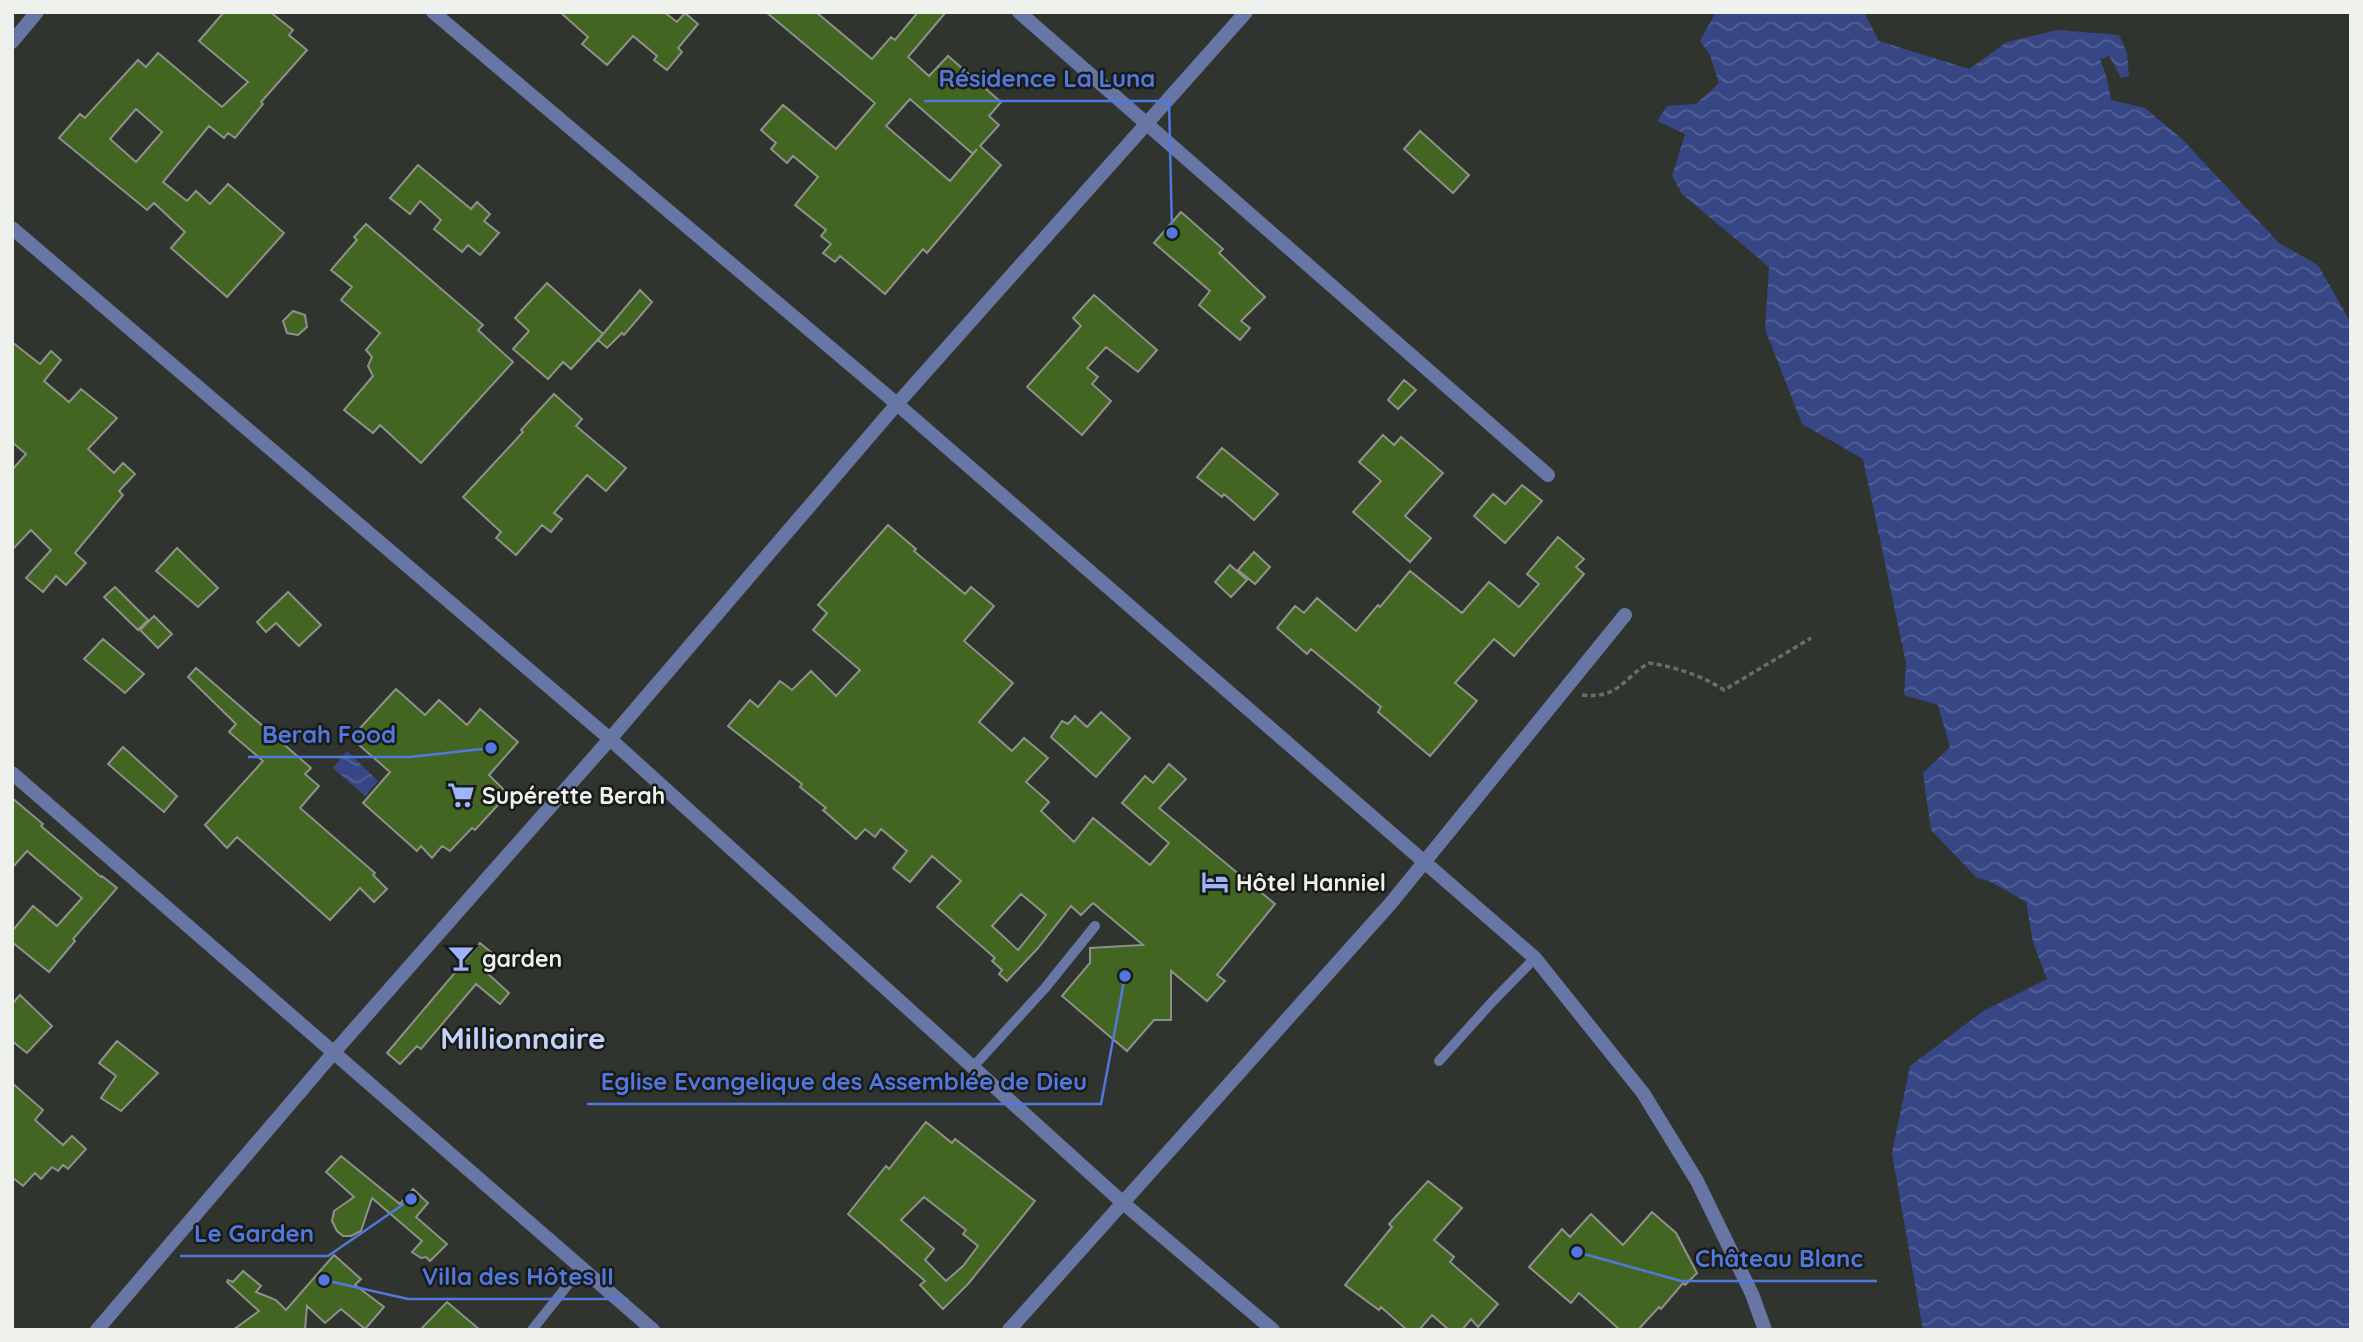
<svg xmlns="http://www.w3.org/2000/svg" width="2363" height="1342" font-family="Quicksand,sans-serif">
  <defs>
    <pattern id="water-waves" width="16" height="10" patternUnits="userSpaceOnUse" patternTransform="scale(1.75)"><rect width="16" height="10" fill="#374685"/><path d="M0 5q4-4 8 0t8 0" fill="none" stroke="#546197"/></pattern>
  </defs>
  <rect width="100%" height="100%" fill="#30342e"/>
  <path fill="url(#water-waves)" d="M1716,12H1864L1879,41L1969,69L2007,42L2057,30L2119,35L2127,53L2129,76L2121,78L2109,56L2100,59L2107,78L2111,100L2145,108L2182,139L2279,243L2318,265L2351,323V1330H1923L1892,1153L1910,1066L1983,1011L2047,979L2033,942L2026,902L1993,883L1976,877L1931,830L1923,773L1950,747L1938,705L1904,695L1906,663L1863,459L1802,424L1765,329L1769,267L1682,194L1672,176L1685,134L1657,121L1667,106L1696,104L1719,83L1709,53L1700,41Z
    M347,751L378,781L365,796L333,768Z"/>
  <path fill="#426521" stroke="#8d918a" stroke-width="2" fill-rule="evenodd" d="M224,12H270L293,30L289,35L307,50L261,102L263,104L235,138L228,133L224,138L209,126L163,182L187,201L196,191L210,204L228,184L284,233L227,297L171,248L185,232L154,203L147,210L59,138L80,114L85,118L138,60L146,67L158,53L222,107L248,82L199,41ZM136,109L162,132L136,162L110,139Z
    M560,12H664L677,22L685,13L698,24L678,48L682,52L667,70L654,60L657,56L633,36L607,65L582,44L588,37Z
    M766,12H816L872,59L891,37L895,40L918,12H946L908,57L929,76L948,56L1001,102L989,116L999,125L980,146L1001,165L927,253L923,249L885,294L840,256L835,262L823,253L831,244L821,236L826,230L795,205L818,177L793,156L787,163L771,149L776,143L761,130L783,105L836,149L875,103ZM910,99L973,154L977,149L950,181L886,126Z
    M1420,131L1469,175L1453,193L1404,149Z
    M418,165L471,209L477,202L490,214L484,221L499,233L480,255L468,245L462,252L434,229L441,220L420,201L410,214L390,198Z
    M1181,212L1223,249L1219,253L1265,297L1241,321L1250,328L1240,340L1199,305L1210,291L1154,243Z
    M366,224L483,325L478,330L513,362L421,463L380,425L373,433L344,410L373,376L368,366L372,357L366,350L380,333L341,300L352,287L331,270L357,240L354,237Z
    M547,283L603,334L571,369L563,362L548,379L513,349L529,331L515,318Z
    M640,290L652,302L624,335L622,333L607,348L598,340Z
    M1094,295L1157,350L1138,372L1106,347L1087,368L1098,377L1092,384L1111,401L1082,435L1027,387L1081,326L1073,318Z
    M293,311L305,315L307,327L298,335L287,333L283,321Z
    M12,342L40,364L51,351L61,360L44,381L69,402L81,389L117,418L88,449L114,473L123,463L135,474L119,491L123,495L75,553L86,563L66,585L56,576L43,592L26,578L51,550L31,530L12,550V470L26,454L12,442Z
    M1404,380L1416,390L1398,409L1388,400Z
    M554,394L582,419L576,426L626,468L606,491L587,475L554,513L562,519L551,532L542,525L516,555L496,538L501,532L463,497L523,432L521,430Z
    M1383,435L1394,445L1401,437L1443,473L1405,516L1431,538L1410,562L1353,512L1381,481L1359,462Z
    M1222,448L1278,494L1254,520L1224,494L1222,497L1197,477Z
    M1522,485L1542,501L1505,543L1474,516L1493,494L1505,504Z
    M888,525L916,549L914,551L965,594L971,587L994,606L964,641L1013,683L979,722L1012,751L1024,738L1048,758L1026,782L1049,802L1041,811L1074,842L1093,818L1150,865L1169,843L1122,803L1145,776L1153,783L1169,764L1186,779L1159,808L1275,904L1217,975L1225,981L1207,1001L1171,971V1020H1154L1127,1051L1062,996L1090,963V948L1143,945L1093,903L1081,915L1071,906L1038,948L1007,981L999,974L1002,970L992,961L995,958L937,907L961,881L932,856L910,882L893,868L907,851L881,829L875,837L865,829L856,839L823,810L826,808L800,787L802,784L728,726L750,700L758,707L780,681L792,690L811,671L836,696L860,670L813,630L827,613L818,605ZM1021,894L1046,915L1018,950L992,926Z
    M1558,537L1584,559L1576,567L1584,574L1514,656L1494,639L1455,683L1477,701L1430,756L1378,712L1381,707L1311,649L1307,654L1277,628L1295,606L1304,613L1317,598L1356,631L1378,605L1380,607L1410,571L1462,613L1489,582L1519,607L1539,584L1527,574Z
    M177,548L218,588L198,607L156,571Z
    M1254,552L1270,567L1255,584L1238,570Z
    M1230,565L1247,580L1231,597L1215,582Z
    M115,587L148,620L138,630L104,597Z
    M288,592L321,625L299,646L276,623L266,632L257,622Z
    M154,616L172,634L158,648L140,630Z
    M103,639L144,674L125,693L84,659Z
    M196,668L311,768L305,774L319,786L300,808L375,873L373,875L387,889L374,902L360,888L330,920L237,837L227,848L205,825L263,761L229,732L236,724L188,677Z
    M396,689L425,715L439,700L467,725L480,709L518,742L489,775L508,794L475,830L472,828L450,851L442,846L432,858L421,846L417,851L363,803L390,772L351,738Z
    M1101,712L1130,738L1096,777L1051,737L1062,721L1068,724L1075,716L1087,727Z
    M123,747L177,796L164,812L108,764Z
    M12,798L43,824L41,826L101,877L102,876L117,888L73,939L75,941L49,972L12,942V931L33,906L57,926L82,898L27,851L12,868Z
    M480,943L498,958L486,972L509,993L500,1004L476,984L421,1049L417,1046L400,1064L387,1053Z
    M20,995L52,1026L27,1053L12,1041V1004Z
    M117,1041L158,1073L121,1111L101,1098L116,1076L99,1063Z
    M12,1083L43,1110L35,1120L63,1145L72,1136L86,1149L68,1169L63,1165L58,1171L52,1167L41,1179L35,1173L23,1186L12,1177Z
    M926,1122L952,1143L955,1139L1035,1201L968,1284L943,1309L920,1285L925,1281L848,1214L886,1166L889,1169ZM924,1197L966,1230L963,1234L978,1246L963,1266L946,1281L925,1260L934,1249L901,1220Z
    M341,1156L400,1204L413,1189L428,1203L416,1217L447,1244L430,1261L426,1257L421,1258L412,1252L422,1241L372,1198L361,1231L351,1236H343L337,1231L332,1221L334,1211L354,1197L326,1172Z
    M1428,1181L1462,1208L1434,1240L1454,1257L1450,1262L1498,1304L1478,1327L1471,1319L1462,1330H1449L1432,1315L1419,1330H1407L1381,1307L1379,1310L1345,1285L1392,1227L1389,1224Z
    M1652,1212L1676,1233L1697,1273L1685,1285L1683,1283L1661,1309L1659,1307L1638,1330H1620L1579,1293L1571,1303L1529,1267L1562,1229L1570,1237L1591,1214L1623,1245Z
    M334,1255L361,1279L355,1285L384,1307L365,1329L341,1309L325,1323L307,1306L305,1330H233L259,1311L227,1282L228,1280L233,1282L243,1271L261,1286L256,1292L276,1300L286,1310Z
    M447,1302L480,1330H420Z"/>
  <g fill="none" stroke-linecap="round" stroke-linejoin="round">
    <path stroke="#6a6d68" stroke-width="3.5" stroke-dasharray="5 3.5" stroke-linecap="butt" d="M1582,695C1619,699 1622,679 1649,663C1675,667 1701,675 1724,690L1811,638"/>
    <path stroke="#6876a5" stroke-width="10" d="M1439,1061L1492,1002L1535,958
      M973,1067L1045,988L1095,926
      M532,1330L582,1267"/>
    <path stroke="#6876a5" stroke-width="14" d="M1019,12L1548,475
      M12,42L37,12
      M12,228L610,739L1122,1202L1273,1330
      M897,404L1535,958L1643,1093L1697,1181L1752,1294L1765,1330
      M12,773L653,1330
      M1009,1330L1391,903L1625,615"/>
    <path stroke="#6876a5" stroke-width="14" d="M433,12L897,404
      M97,1330L335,1051L610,739L897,404L1246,12"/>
  </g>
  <defs>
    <symbol id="supermarket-bare" viewBox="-9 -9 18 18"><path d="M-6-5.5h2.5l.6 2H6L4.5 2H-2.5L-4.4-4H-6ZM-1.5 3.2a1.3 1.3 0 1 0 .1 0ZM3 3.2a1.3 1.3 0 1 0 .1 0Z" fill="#9eb4fd" stroke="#191b18" stroke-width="2.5" paint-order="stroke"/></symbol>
    <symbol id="hotel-bare" viewBox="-9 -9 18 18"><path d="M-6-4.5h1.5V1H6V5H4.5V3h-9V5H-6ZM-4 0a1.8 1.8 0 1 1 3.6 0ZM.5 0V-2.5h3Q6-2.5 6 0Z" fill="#9eb4fd" stroke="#191b18" stroke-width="2.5" paint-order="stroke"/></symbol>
    <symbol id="bar-bare" viewBox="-9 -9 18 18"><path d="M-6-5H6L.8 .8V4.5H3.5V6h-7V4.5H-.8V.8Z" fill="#9eb4fd" stroke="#191b18" stroke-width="2.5" paint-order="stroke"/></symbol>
  </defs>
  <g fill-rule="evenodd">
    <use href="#supermarket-bare" x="442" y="776" width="38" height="38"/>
    <use href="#hotel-bare" x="1196" y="863" width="38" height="38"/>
    <use href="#bar-bare" x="442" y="939" width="38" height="38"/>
  </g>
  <g text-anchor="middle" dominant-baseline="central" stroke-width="5" stroke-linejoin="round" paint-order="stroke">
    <g font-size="23" font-weight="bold" fill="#eff1ed" stroke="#191b18" text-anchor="start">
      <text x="482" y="795">Supérette Berah</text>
      <text x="1236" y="882">Hôtel Hanniel</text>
      <text x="482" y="958">garden</text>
    </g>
    <g font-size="30" font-weight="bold" fill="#c4d2fc" stroke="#191b18">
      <text x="523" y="1038">Millionnaire</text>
    </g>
  </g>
  <path fill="none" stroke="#5277dd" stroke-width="2.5" d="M1172 233L1169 101H924M491 748L410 757H248M1125 976L1101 1104H587M411 1199L328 1256H180M1577 1252L1681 1281H1877M324 1280L408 1299H628"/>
  <g fill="#5277dd" stroke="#191b18" stroke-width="2.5">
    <circle cx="1172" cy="233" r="7"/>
    <circle cx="491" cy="748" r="7"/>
    <circle cx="1125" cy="976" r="7"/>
    <circle cx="411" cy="1199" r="7"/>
    <circle cx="1577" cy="1252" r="7"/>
    <circle cx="324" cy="1280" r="7"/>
  </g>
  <g font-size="24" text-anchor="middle" font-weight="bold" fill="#5277dd" stroke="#191b18" stroke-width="5" stroke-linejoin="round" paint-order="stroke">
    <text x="1047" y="87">Résidence La Luna</text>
    <text x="329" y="743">Berah Food</text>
    <text x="844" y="1090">Eglise Evangelique des Assemblée de Dieu</text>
    <text x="254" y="1242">Le Garden</text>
    <text x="1779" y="1267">Château Blanc</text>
    <text x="518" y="1285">Villa des Hôtes II</text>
  </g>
  <rect width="2363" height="1342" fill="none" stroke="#eff1ed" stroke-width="28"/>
</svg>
